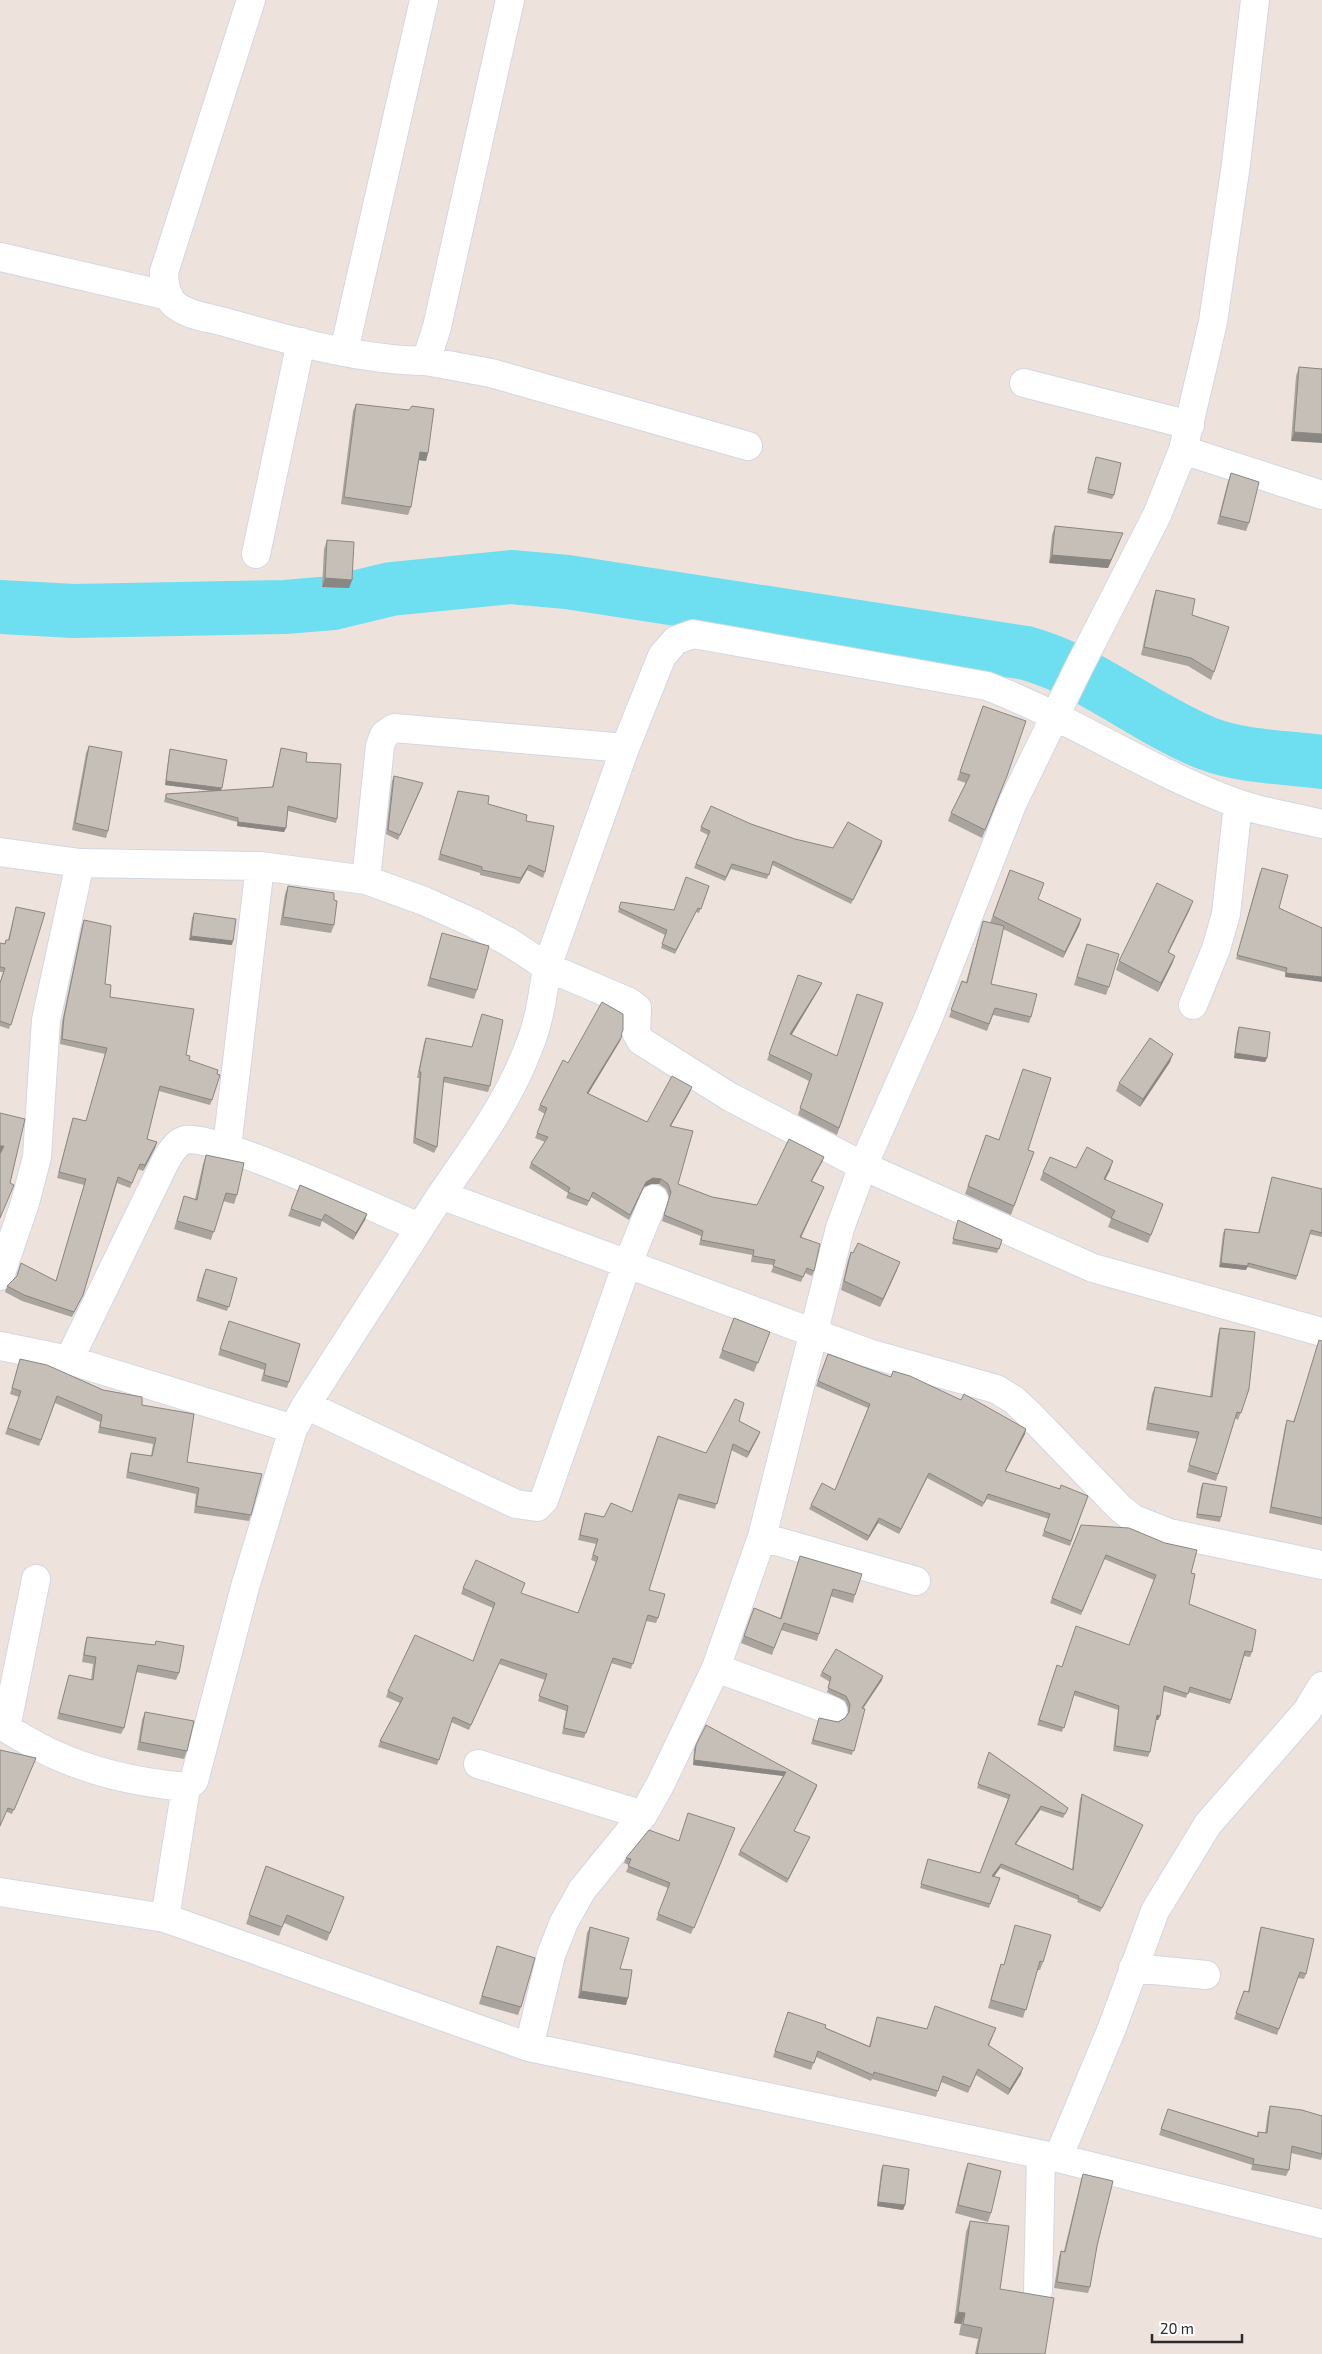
<svg xmlns="http://www.w3.org/2000/svg" width="1322" height="2354" font-family="'Exo 2',sans-serif">
  <rect width="100%" height="100%" fill="#ede3dc"/>
  <g fill="none" stroke-linecap="round" stroke-linejoin="round">
    <path stroke="#6edff0" stroke-width="54" d="M0,607L74,611L285,607L333,603L391,589L511,577L567,582L1026,653C1091,671 1144,718 1206,743C1241,757 1284,757 1322,762"/>
    <defs>
      <path id="street" d="M251,0L164,272C164,284 166,296 174,304C187,316 212,318 228,323C292,341 359,360 426,361L437,327L510,0
        M0,257L169,296
        M344,351L424,0
        M426,361L491,373L748,446
        M1024,383L1190,425
        M1183,450L1322,495
        M256,554L301,342
        M1322,824C1289,816 1254,811 1223,798C1141,766 1068,717 987,686L693,634L676,640L662,656L625,748L547,967L629,1002L637,1008L636,1032L641,1041L730,1097L863,1166L1093,1268L1322,1332
        M0,852L80,863L260,866L366,880L424,901L473,923L509,942L547,967C543,995 539,1023 528,1049C508,1102 473,1149 441,1195
        M366,880L380,746L384,735L394,728L625,748
        M1193,1005L1216,949L1226,914L1238,804
        M227,1147L260,866
        M628,1263L654,1199
        M0,1276L25,1203L37,1157L46,1020L80,863
        M0,1346L69,1360L293,1429
        M69,1360L167,1158C172,1151 177,1142 185,1140C212,1133 383,1212 419,1227
        M306,1405L516,1504L537,1507L544,1500L622,1278
        M762,1537L916,1581
        M716,1668L833,1711
        M0,1725C17,1734 33,1745 51,1753C91,1772 141,1783 186,1787L194,1781L245,1587L293,1429L306,1405L441,1195L868,1353L996,1389L1014,1400L1030,1415L1120,1508L1134,1519L1169,1533L1322,1565
        M6,1728L36,1579
        M478,1764L643,1815
        M0,1892L165,1918L529,2047L1058,2158L1322,2224
        M165,1918L186,1787
        M1133,1968L1206,1975
        M529,2047L551,1955L564,1922L582,1890L643,1815L660,1785L716,1668L762,1537L840,1228L863,1166L928,1019L1013,802L1079,667L1157,515L1183,450L1213,322L1236,164L1255,0
        M1058,2158L1112,2028L1155,1911L1208,1824L1307,1711L1322,1686
        M1038,2291L1041,2155"/>
    </defs>
    <use href="#street" stroke="#d2d7e3" stroke-width="30"/>
    <use href="#street" stroke="#fff" stroke-width="28"/>
  </g>
  <path fill="#a9a49e" d="M1299,367L1322,369L1291,441L1296,376Z
    M356,404L428,453L426,461L419,460L411,507L408,515L341,504L353,411Z
    M1096,457L1114,495L1112,499L1087,493Z
    M1231,473L1249,523L1246,531L1217,524L1228,481Z
    M1055,526L1120,541L1108,568L1049,563L1052,535Z
    M327,540L352,580L349,588L322,587L324,549Z
    M1156,590L1192,615L1214,672L1211,680L1188,666L1141,655L1153,599Z
    M983,706L1004,784L982,838L948,821L951,813L966,783L957,780Z
    M89,746L108,831L106,838L72,830L86,753Z
    M281,748L306,762L337,819L336,823L288,811L286,828L284,832L237,826V822L164,802L166,794L215,791L165,785L169,753L170,749L221,791L272,787Z
    M394,776L422,787L398,840L386,834L392,781Z
    M458,791L526,821L545,872L543,878L527,870L519,884L480,875V873L438,860Z
    M751,824L795,839L833,848L882,841L851,904L772,865L767,879L731,869L725,881L694,868L708,835L700,831L701,827Z
    M1010,870L1038,899L1081,919L1079,926L1063,958L1003,929L991,984L1031,1017L1029,1023L993,1015L987,1031L949,1017L962,981L966,982L983,921L990,923Z
    M1260,872L1279,908L1322,928L1285,977V972L1236,959Z
    M288,886L334,925L331,933L280,925L285,894Z
    M709,886L699,913L696,912L675,954L661,948L665,935L618,912L621,902L674,910Z
    M16,907L45,913L9,1029L0,1026V982L3,972H0V943L4,944L6,940H8Z
    M1190,909L1168,952L1175,956L1172,964L1158,992L1116,970L1119,961Z
    M194,913L232,945L189,940L192,918Z
    M84,920L105,984L110,997L186,1055L212,1100L210,1105L159,1091L147,1139L157,1142L155,1148L143,1171L138,1169L130,1188L117,1183L83,1295L72,1317L22,1301L5,1292L7,1286L56,1281L84,1185L57,1178L73,1118L86,1121L105,1054L60,1044L62,1022L82,926Z
    M442,933L477,990L474,999L427,986Z
    M1084,952L1109,987L1106,995L1074,985Z
    M798,975L822,983L819,989L791,1035L837,1056L883,1003L837,1135L798,1115L809,1081L767,1060Z
    M1239,1027L1267,1058L1265,1062L1234,1058L1237,1032Z
    M621,1036L620,1041L588,1094L647,1122L690,1092L671,1126L678,1184L712,1197L757,1205L824,1157L822,1162L812,1181L824,1187L801,1238L814,1271L812,1276L805,1273L801,1282L771,1272L774,1265L751,1262L752,1255L699,1245L701,1236L662,1221L669,1197L666,1189L659,1184H651L644,1187L629,1220L591,1197L587,1206L566,1198L568,1193L529,1168L531,1163L545,1142L535,1138L545,1114L538,1110L540,1105L568,1063Z
    M426,1038L490,1086L488,1092L443,1082L437,1147L434,1153L413,1143L419,1078H417L424,1043Z
    M1170,1062L1140,1107L1116,1091L1119,1083Z
    M986,1135L1034,1152L1011,1215L965,1194Z
    M206,1155L237,1195L234,1204L223,1201L211,1240L174,1229L184,1196L195,1199L203,1164Z
    M1076,1168L1110,1170L1105,1180L1163,1204L1148,1243L1108,1227L1111,1219L1040,1180L1043,1172Z
    M1272,1177L1322,1189V1237L1309,1234L1296,1280L1247,1267L1246,1270L1219,1267L1223,1233L1225,1229L1258,1233Z
    M300,1185L367,1214L365,1220L353,1240L322,1221L320,1227L288,1216Z
    M958,1220L1002,1240L997,1253L952,1244Z
    M851,1252L897,1270L880,1307L841,1290L848,1260Z
    M204,1273L237,1278L227,1311L196,1301Z
    M734,1318L770,1332L754,1372L719,1358Z
    M229,1321L289,1382L287,1388L261,1381L264,1370L218,1355Z
    M1220,1328L1249,1389L1238,1420L1235,1418L1216,1481L1187,1472L1197,1439L1146,1430L1152,1394L1155,1387L1210,1397L1218,1334Z
    M1322,1341V1525L1269,1513L1285,1426L1287,1420L1293,1422Z
    M828,1354L1025,1434L1005,1471L1060,1489L1088,1496L1070,1546L1042,1536L1049,1519L987,1499L982,1507L927,1478L899,1534L878,1523L867,1541L809,1509L811,1505L835,1490L868,1408L816,1386Z
    M20,1359L103,1390L142,1405L187,1462L251,1515L249,1521L194,1513L196,1494L126,1478L129,1459L131,1453L151,1456L153,1444L98,1433L100,1422L55,1403L39,1446L5,1434L19,1397L10,1394Z
    M739,1421L760,1432L758,1437L747,1458L731,1450L715,1509L678,1499L649,1590L658,1618L656,1623L646,1621L631,1669L611,1663L584,1738L562,1734L566,1711L538,1701L545,1680L499,1664L469,1730L451,1722L437,1765L378,1747L380,1741L400,1703L386,1697L388,1691L473,1661L493,1608L461,1594L463,1588L578,1613L596,1562L591,1560L596,1544L578,1540L585,1513L604,1517L632,1512L706,1453Z
    M1203,1483L1221,1517L1220,1522L1196,1518L1201,1487Z
    M1081,1525L1191,1573L1189,1604L1252,1652L1250,1657L1244,1656L1230,1704L1188,1692L1186,1698L1163,1691L1160,1716L1158,1720H1156L1150,1752L1148,1757L1113,1751L1118,1710L1073,1695L1062,1732L1037,1725L1057,1665L1062,1667L1129,1645L1154,1580L1104,1559L1081,1615L1050,1603Z
    M800,1556L855,1595L853,1603L830,1596L817,1641L781,1630L772,1655L741,1643L754,1608L780,1618Z
    M87,1637L155,1645L156,1641L179,1673L176,1680L136,1672L124,1728L121,1734L57,1719L69,1675L91,1680L93,1664L82,1662L85,1643Z
    M822,1672L882,1680L863,1709L852,1755L811,1744L819,1718L838,1722L845,1718L848,1714V1708L845,1701L827,1692L830,1682L820,1676Z
    M145,1712L187,1751L184,1759L137,1750L142,1720Z
    M696,1745L817,1785L794,1831L808,1841L787,1883L738,1855L740,1851L783,1776L693,1765L694,1749Z
    M0,1750L36,1758L12,1814L7,1812Z
    M989,1752L1068,1808L1063,1818L1040,1810L1016,1844L1072,1869L1080,1799L1082,1794L1141,1829L1100,1912L1077,1902L1078,1900L1000,1868L994,1877L1000,1878L989,1908L920,1888L928,1859L980,1873L1008,1799L977,1788Z
    M733,1834L691,1934L656,1920L668,1888L626,1872L629,1865L624,1863L626,1858L679,1841Z
    M266,1866L344,1897L327,1941L284,1923L279,1936L246,1924Z
    M1015,1925L1043,1962L1040,1970H1037L1023,2018L988,2008L998,1973L1001,1964L1004,1965Z
    M590,1927L620,1969L626,2005L578,1998L587,1933Z
    M1261,1927L1306,1974L1304,1979L1298,1978L1277,2035L1234,2019L1244,1991L1248,1992L1259,1933Z
    M497,1946L521,2007L518,2015L479,2004Z
    M788,2012L869,2046L877,2017L927,2029L996,2028L989,2046L1021,2074L1008,2095L976,2075L968,2093L941,2082L936,2097L872,2079L871,2081L816,2057L811,2070L773,2057Z
    M1270,2106L1322,2116V2157L1321,2160L1291,2153L1289,2170L1286,2176L1251,2170L1252,2165L1159,2135L1168,2109L1257,2136L1258,2132L1265,2133L1268,2112Z
    M968,2163L991,2213L988,2222L955,2213L965,2171Z
    M883,2165L905,2205L903,2210L877,2206L881,2170Z
    M1083,2174L1097,2246L1090,2287L1088,2293L1054,2288L1059,2257L1061,2251H1064L1081,2180Z
    M970,2221L1000,2289L1045,2354H975L978,2339L959,2335L961,2324L954,2323L966,2232Z"/>
  <path fill="#8a8681" d="M1294,432L1322,434V443L1291,441Z
    M420,452L428,453L426,461L417,460Z
    M1123,533L1108,568L1049,563L1052,555Z
    M325,578L352,580L349,588L322,587Z
    M166,781L222,788L220,792L165,785Z
    M238,822L286,828L284,832L237,826Z
    M882,841L881,846L851,904L853,900Z
    M529,865L527,870L519,884L521,878Z
    M1193,901L1190,909L1165,960L1168,952Z
    M1081,919L1079,926L1063,958L1065,952Z
    M191,936L233,941L232,945L189,940Z
    M1175,956L1172,964L1158,992L1161,983Z
    M1286,973L1322,977V982L1285,977Z
    M822,983L819,989L788,1041L790,1034Z
    M622,1036L620,1041L585,1099L587,1093Z
    M1235,1053L1267,1058L1265,1062L1234,1058Z
    M1173,1054L1170,1062L1140,1107L1143,1099Z
    M692,1087L690,1092L668,1131L670,1126Z
    M157,1142L155,1148L143,1171L145,1165Z
    M0,1146H4L1,1153H0Z
    M824,1157L822,1162L809,1186L811,1181Z
    M1113,1161L1110,1170L1101,1187L1104,1179Z
    M653,1178L661,1179L659,1184H651L644,1187L629,1220L646,1182Z
    M824,1187L822,1192L798,1243L800,1237Z
    M367,1214L365,1220L353,1240L356,1233Z
    M900,1262L897,1270L880,1307L883,1299Z
    M1221,1263L1248,1266L1246,1270L1219,1267Z
    M1026,1429L1025,1434L1003,1476L1005,1471Z
    M760,1432L758,1437L747,1458L749,1452Z
    M929,1473L927,1478L899,1534L901,1529Z
    M879,1518L878,1523L867,1541L869,1536Z
    M883,1676L882,1680L860,1712L862,1708Z
    M1157,1715L1160,1716L1158,1720H1155Z
    M694,1760L786,1772L784,1776L693,1765Z
    M817,1785L816,1789L792,1835Z
    M1041,1806L1040,1810L1013,1848L1015,1844Z
    M1001,1864L1000,1868L991,1880L992,1876Z
    M581,1991L628,1998L626,2005L578,1998Z
    M1023,2068L1021,2074L1008,2095L1010,2089Z
    M878,2202L905,2205L903,2210L877,2206Z
    M958,2312L965,2313L961,2324L954,2323Z"/>
  <path fill="#c5bfb8" stroke="#8a8681" d="M1299,367L1322,369V434L1294,432Z
    M356,404L409,410L412,406L434,409L428,453L420,452L411,507L344,497Z
    M1096,457L1121,463L1114,495L1088,489Z
    M1231,473L1259,482L1249,523L1220,516Z
    M1055,526L1123,533L1111,560L1052,555Z
    M327,540L354,542L352,580L325,578Z
    M1156,590L1195,599L1192,615L1229,627L1214,672L1191,658L1144,647Z
    M983,706L1026,721L1007,776L985,830L951,813L970,775L960,772Z
    M89,746L122,752L108,831L75,823Z
    M281,748L307,753L306,762L341,764L337,819L288,806L286,828L238,822V818L166,798V794L273,787Z
    M170,749L227,760L222,788L166,781Z
    M394,776L423,783L400,835L388,830Z
    M458,791L489,796L488,804L527,815L526,821L554,826L545,872L529,865L521,878L482,870V867L440,854Z
    M711,806L751,824L795,839L833,848L848,822L882,841L853,900L773,861L769,875L732,864L726,877L696,864L710,831L701,827Z
    M1262,868L1288,875L1279,908L1322,928V977L1286,973L1287,968L1237,955Z
    M1010,870L1044,883L1038,899L1081,919L1065,952L993,916Z
    M686,877L709,886L701,909L698,908L676,950L662,944L667,930L619,908L621,902L674,910Z
    M1157,883L1193,901L1168,952L1175,956L1161,983L1119,961Z
    M288,886L334,893V900L337,901L334,925L283,917Z
    M16,907L45,913L11,1025L0,1021V983L5,968L0,967V943L5,944L6,940H9Z
    M194,913L236,919L233,941L191,936Z
    M84,920L111,926L105,984L111,985L110,997L194,1009L186,1055L190,1056L189,1060L218,1070L217,1074L220,1075L212,1100L160,1086L147,1139L157,1142L145,1165L140,1164L132,1183L118,1177L83,1295L74,1312L24,1295L7,1286L17,1276L21,1263L56,1281L86,1179L59,1172L73,1118L86,1121L107,1048L62,1039L64,1017Z
    M983,921L1004,926L991,984L1037,994L1031,1017L995,1008L989,1024L951,1010L962,981L967,983Z
    M442,933L489,946L477,990L430,978Z
    M1087,944L1119,954L1109,987L1077,977Z
    M798,975L822,983L790,1034L837,1056L857,994L883,1003L839,1128L800,1108L812,1074L769,1054Z
    M602,1002L623,1014V1030L621,1035L622,1036L587,1093L647,1122L672,1076L692,1087L670,1126L693,1131L678,1184L712,1197L757,1205L789,1139L824,1157L811,1181L824,1187L800,1237L820,1244L814,1271L807,1268L803,1277L773,1266L775,1260L753,1256L754,1250L701,1240L703,1231L664,1215L671,1192L668,1184L661,1179L653,1178L646,1182L630,1215L593,1192L589,1201L568,1192L570,1188L531,1163L548,1137L537,1133L547,1108L540,1105L563,1060L568,1063Z
    M482,1014L503,1020L490,1086L444,1077L437,1147L415,1138L421,1072H419L426,1038L472,1047Z
    M1239,1027L1270,1032L1267,1058L1235,1053Z
    M1150,1038L1173,1054L1143,1099L1119,1083Z
    M1023,1069L1051,1078L1028,1150L1034,1152L1014,1206L968,1186L986,1135L999,1140Z
    M0,1113L25,1119L10,1183L14,1185L0,1218V1154L4,1146H0Z
    M1087,1147L1113,1161L1104,1179L1163,1204L1151,1235L1111,1218L1115,1211L1043,1172L1050,1157L1076,1168Z
    M206,1155L244,1163L237,1195L226,1193L214,1232L177,1221L184,1196L197,1200Z
    M1272,1177L1322,1189V1233L1311,1230L1297,1276L1248,1263V1266L1221,1263L1225,1229L1259,1233Z
    M300,1185L367,1214L356,1233L325,1214L322,1220L291,1209Z
    M958,1220L1002,1240L999,1249L953,1239Z
    M858,1243L900,1262L883,1299L844,1281L851,1252L853,1253Z
    M206,1269L237,1278L229,1307L198,1297Z
    M734,1318L770,1332L758,1363L722,1350Z
    M229,1321L300,1344L289,1382L264,1375L266,1364L220,1349Z
    M1220,1328L1255,1332L1249,1389L1241,1413L1237,1412L1218,1474L1189,1465L1199,1432L1148,1423L1155,1387L1212,1397Z
    M1319,1340L1322,1341V1518L1271,1507L1287,1420L1294,1422Z
    M828,1354L891,1377L893,1371L910,1376L961,1400L964,1394L1026,1429L1005,1471L1060,1489L1061,1485L1088,1496L1071,1541L1044,1531L1050,1514L988,1494L984,1503L929,1473L901,1529L879,1518L869,1536L811,1505L822,1483L835,1490L870,1404L818,1381Z
    M20,1359L47,1365L103,1390L142,1397V1405L194,1414L187,1462L262,1474L251,1515L196,1506L199,1488L128,1472L131,1453L152,1456L156,1438L100,1427L102,1415L57,1396L41,1440L8,1428L21,1391L12,1388Z
    M735,1399L744,1403L739,1421L760,1432L749,1452L733,1444L717,1504L679,1494L649,1590L665,1594L658,1618L648,1615L633,1664L613,1658L586,1733L564,1728L568,1706L539,1696L547,1674L501,1659L471,1725L453,1717L439,1760L380,1741L403,1698L388,1691L415,1635L473,1661L495,1603L463,1588L476,1560L525,1583L521,1593L578,1613L598,1557L593,1555L598,1539L580,1535L585,1513L604,1517L611,1503L632,1512L658,1436L706,1453Z
    M1203,1483L1227,1487L1221,1517L1197,1514Z
    M1081,1525L1129,1528L1165,1543L1197,1550L1191,1573L1195,1574L1189,1604L1256,1630L1252,1652L1245,1651L1231,1700L1190,1687L1188,1694L1164,1686L1160,1716L1157,1715L1150,1752L1115,1746L1119,1706L1075,1691L1064,1728L1039,1720L1057,1665L1062,1667L1076,1626L1129,1645L1156,1575L1106,1555L1082,1611L1052,1598Z
    M800,1556L862,1574L855,1595L833,1589L819,1634L784,1623L774,1648L744,1636L754,1608L781,1619Z
    M87,1637L155,1645L156,1641L184,1646L179,1673L138,1665L124,1728L59,1713L69,1675L93,1680L96,1657L84,1655Z
    M836,1649L883,1676L862,1708L865,1709L854,1751L813,1740L819,1718L838,1722L845,1718L849,1712L850,1704L846,1696L828,1688L831,1677L822,1672Z
    M145,1712L194,1721L187,1751L140,1742Z
    M706,1725L817,1785L794,1831L810,1837L788,1879L740,1851L786,1772L694,1760L696,1745Z
    M0,1750L36,1758L14,1810L8,1808L0,1826Z
    M989,1752L1068,1808L1065,1814L1041,1806L1015,1844L1073,1870L1082,1794L1143,1825L1102,1908L1078,1898L1079,1896L1001,1864L992,1876L1000,1878L990,1904L921,1884L928,1859L980,1873L1010,1795L978,1784Z
    M688,1813L735,1828L694,1928L658,1914L670,1883L628,1866L631,1859L626,1858L649,1830L679,1841Z
    M266,1866L344,1897L330,1933L287,1915L282,1927L249,1915Z
    M1015,1925L1051,1935L1043,1962L1040,1961L1026,2010L991,2000L1001,1964L1004,1965Z
    M590,1927L629,1938L620,1969L632,1970L628,1998L581,1991Z
    M1261,1927L1314,1939L1306,1974L1300,1972L1279,2029L1236,2013L1244,1991L1249,1992Z
    M497,1946L535,1958L521,2007L482,1996Z
    M935,2006L996,2028L988,2045L1023,2068L1010,2089L978,2069L970,2087L943,2076L938,2091L874,2072L873,2075L818,2051L814,2063L775,2051L788,2012L826,2025L825,2028L870,2047L877,2017L927,2029Z
    M1270,2106L1302,2110L1322,2116V2154L1292,2146L1289,2170L1253,2164L1254,2159L1161,2129L1168,2109L1258,2137V2132L1267,2133Z
    M968,2163L1001,2171L991,2213L958,2205Z
    M883,2165L909,2169L905,2205L878,2202Z
    M1083,2174L1113,2181L1097,2246L1090,2287L1057,2282L1061,2251L1065,2252Z
    M970,2221L1009,2226L1000,2289L1054,2298L1045,2354H977L982,2328L963,2324L965,2313L958,2312Z"/>
  <path d="M1152 2334v8h90v-8" fill="none" stroke="#2b2b2b" stroke-width="2.5"/>
  <text x="1160" y="2334" font-size="15" fill="#2b2b2b" stroke="#ffffff" stroke-width="4" paint-order="stroke">20 m</text>
</svg>
